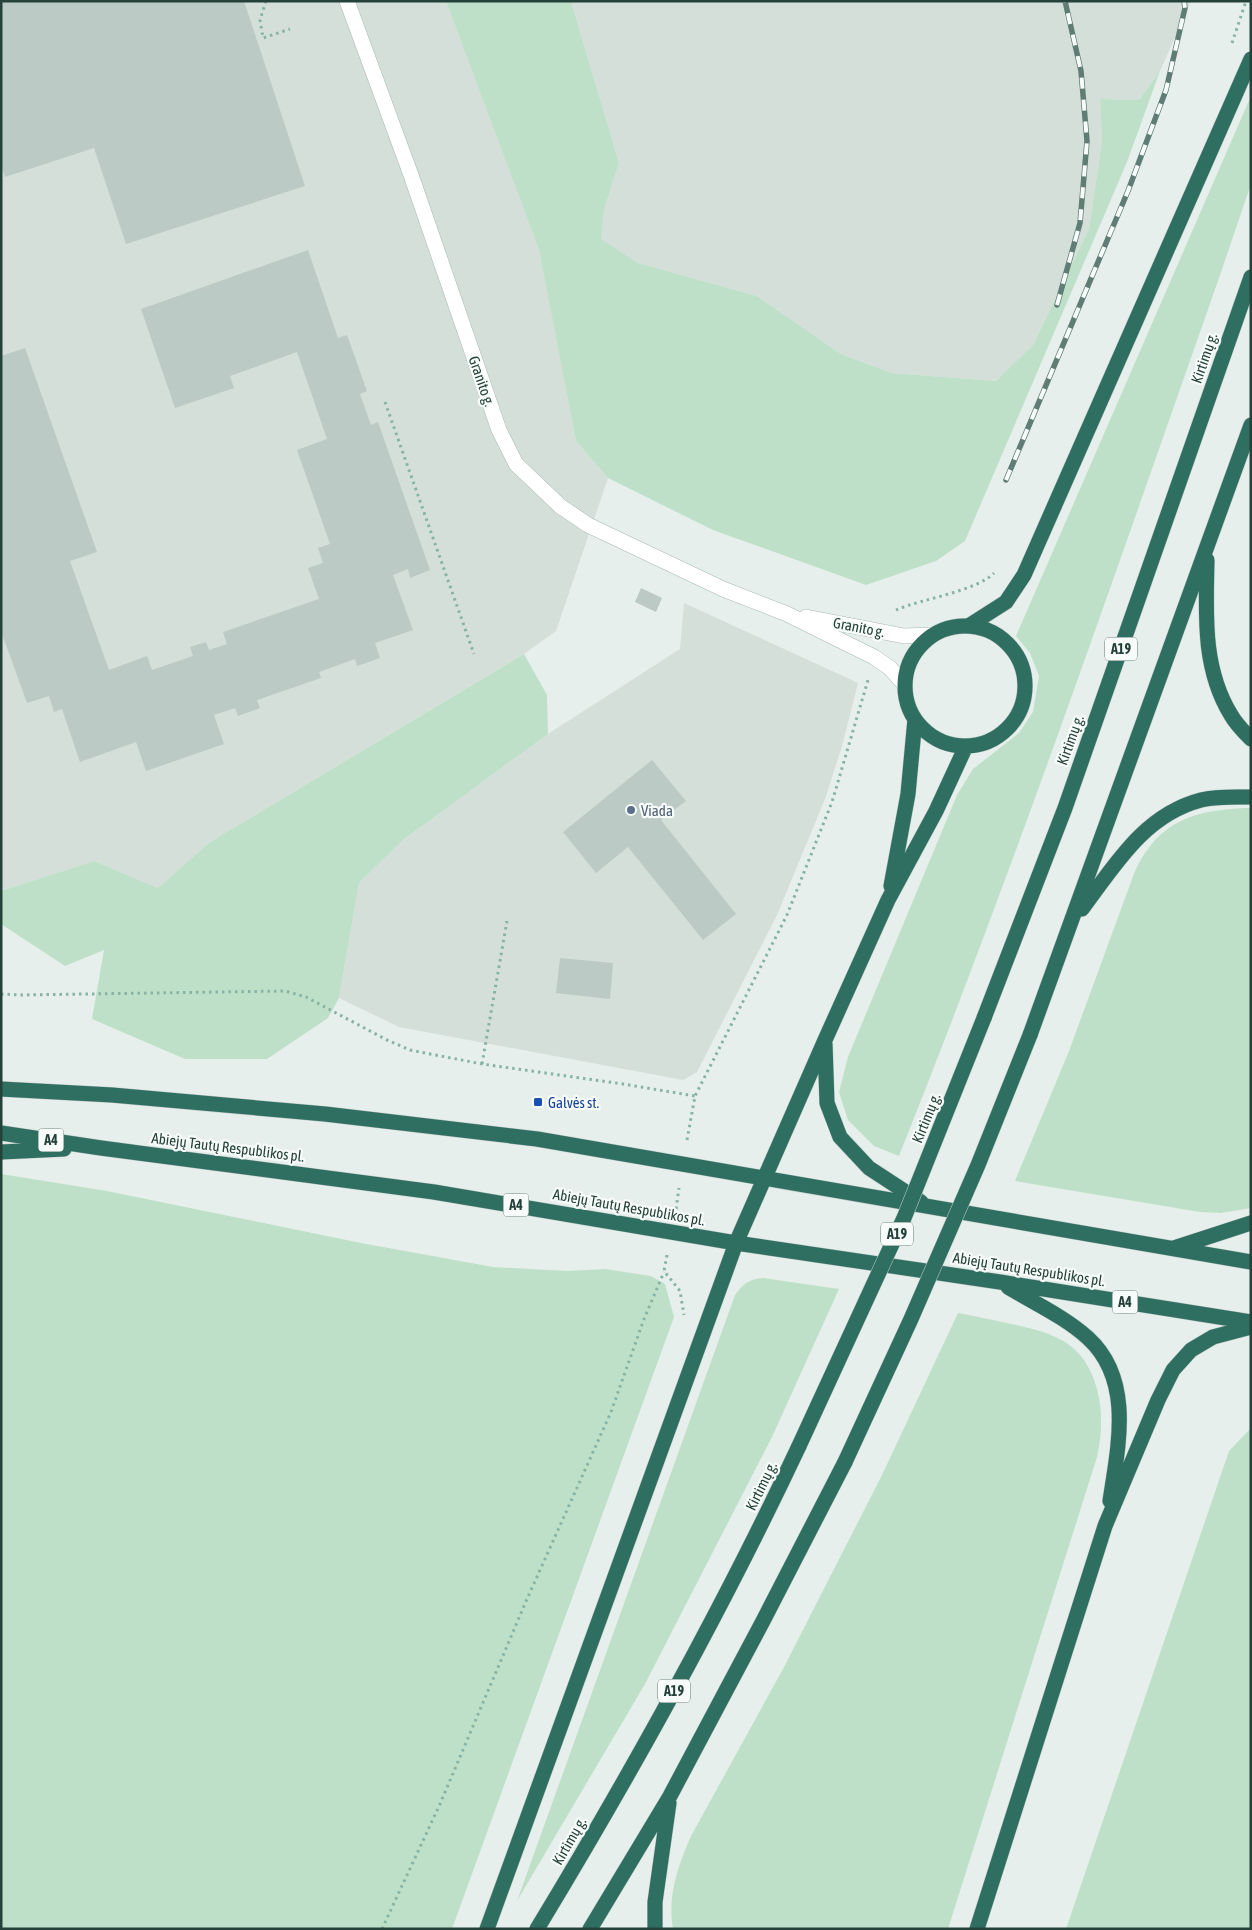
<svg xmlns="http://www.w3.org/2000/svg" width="1252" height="1930" font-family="'Asap Condensed',sans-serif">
  <rect width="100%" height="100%" fill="#e6efeb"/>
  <path fill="#d4dfda" d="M1,1H446L540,249L576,441L608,478L556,631L524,654L210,842L158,888L94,861L1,891Z
    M571,1H1191L1160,71L1139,100L1100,99L1102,141L1089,229L1033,345L996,381L892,373L841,354L757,296L638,263L600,239L604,210L619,163Z
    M684,603L858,683L842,746L825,799L777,915L697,1072L683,1080L399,1027L339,998L359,883L403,840L548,734L680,649Z"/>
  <path fill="#bfe0c8" d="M446,1H571L619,163L604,210L601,239L638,263L757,296L841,354L892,373L996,381L1033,345L1089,229L1102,141L1100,99L1139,100L1160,71L1127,162L965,541L936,561L866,585L713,530L608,478L576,441L539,249Z
    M1251,96V184L1219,278C1116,571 1015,866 899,1156L874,1146L848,1120L839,1092L848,1057L957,795L973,769L1019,733L1033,712L1039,676L1030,653L1016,636Z
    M524,654L547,695L548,734L403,840L359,883L339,998L328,1018L267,1059H185L92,1019L104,950L65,966L1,924V891L94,861L158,888L210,842Z
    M1244,808H1251V1208L1221,1213L1200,1212L1015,1181L1069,1051L1135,871C1159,821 1192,811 1244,808Z
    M1,1174L107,1191L361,1243L493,1267L567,1271L605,1269L651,1276L665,1284L674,1317L452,1929H1Z
    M763,1278L839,1289L772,1437L645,1684L517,1901L735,1295C743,1284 749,1279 763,1278Z
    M958,1313C976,1316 993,1320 1011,1324C1054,1333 1084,1342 1097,1389C1103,1412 1102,1434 1097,1457L948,1929H673C667,1896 678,1866 691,1836L783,1669L882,1475Z
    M1251,1428V1929H1066L1229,1451Z"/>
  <path fill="#bbcac4" d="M1,1H244L305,186L126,244L94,148L5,177L1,164Z
    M308,250L338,338L347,335L367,391L360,394L371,425L378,422L430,570L410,578L408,569L393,575L413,630L375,643L380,658L357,666L355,659L319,672L321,678L257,700L260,708L238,716L235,708L214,715L224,744L146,771L136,742L80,762L62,709L54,712L49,696L27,703L1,631V356L25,348L97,552L70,561L109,670L147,656L152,670L193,656L190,647L206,642L209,650L227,644L223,632L319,599L308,568L323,563L318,548L330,544L297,450L327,439L297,352L230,376L234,388L175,408L141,309Z
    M641,588L662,598L656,612L635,602Z
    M652,760L686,801L661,820L736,914L703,940L628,847L596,873L563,832Z
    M560,958L613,963L610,999L556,993Z"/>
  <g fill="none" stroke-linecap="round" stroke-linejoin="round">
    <defs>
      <path id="street" d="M347,1L411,175L499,430L516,464L560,506L588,525L723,589L787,614L874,657L890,668L904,684
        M806,617L904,636L932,635"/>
      <path id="highway" d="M1207,560C1206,613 1202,668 1231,715C1236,724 1244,732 1251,739
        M970,625L1006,602L1024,575L1251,59
        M905 686a60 60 0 1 1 120 0a60 60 0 1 1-120 0Z
        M891,886L908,794L915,719
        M1082,909C1115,865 1144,815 1201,800C1217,796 1234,797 1251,797
        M984,1018L1065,808L1251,277
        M1030,1035L1251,425
        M825,1044L827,1103L840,1137L869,1168L921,1202
        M1,1089L112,1095L325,1114L537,1139L1251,1262
        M1,1133L101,1148L434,1192L736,1243L1000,1282L1251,1322
        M1,1152L64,1149
        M1174,1248L1251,1223
        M1008,1287C1034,1303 1065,1317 1088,1338C1134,1380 1118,1447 1110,1501
        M487,1929L736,1243L825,1040L888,900L936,811L966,746
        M537,1929C632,1772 721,1612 799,1446
        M590,1929L670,1796L763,1621L845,1462
        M655,1929V1902L669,1803
        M977,1929L1105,1526L1158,1400L1173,1370L1191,1350L1213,1337L1251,1327"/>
    </defs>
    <use href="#street" stroke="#a8b8b2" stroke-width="16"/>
    <use href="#highway" stroke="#c2cac8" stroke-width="16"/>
    <path stroke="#86b3a5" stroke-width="3" stroke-dasharray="2.5 4" stroke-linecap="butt" d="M266,1L260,20L263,38L290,29
      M1232,43L1246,1
      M385,402L474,654
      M896,610C921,599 977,591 994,573
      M1,994L20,995L285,991L306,997L387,1040L410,1050L482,1064L623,1084L695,1096
      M482,1064L507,921
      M687,1140L695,1096L787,915L832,802L868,680
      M676,1209L679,1188
      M667,1255L664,1271L680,1291L684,1315
      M382,1929L440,1804L527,1599L611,1412L644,1319L664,1272"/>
    <use href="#street" stroke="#fff" stroke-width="15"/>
    <use href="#highway" stroke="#2f6f62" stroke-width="15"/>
    <defs>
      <path id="rail" d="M1057,305L1080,223L1087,141L1081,71L1065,1
        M1006,480L1128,191L1166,90L1185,8L1184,1"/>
    </defs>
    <use href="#rail" stroke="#5f7d75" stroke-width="5.5"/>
    <use href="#rail" stroke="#f7fbf9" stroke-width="4" stroke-dasharray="11" stroke-linecap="butt"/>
    <defs>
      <path id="highway-bridge" d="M799,1446L904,1218L984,1018
        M845,1462L911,1319L978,1165L1030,1035"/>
    </defs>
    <use href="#highway-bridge" stroke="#c2cac8" stroke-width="16" stroke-linecap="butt"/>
    <use href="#highway-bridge" stroke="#2f6f62" stroke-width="15"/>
  </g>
  <circle fill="#5c6f8a" stroke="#f7fbf9" stroke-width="2" cx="631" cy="810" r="5"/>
  <rect fill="#1a4fb4" stroke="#f7fbf9" stroke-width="2" x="533" y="1097" width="10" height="10" rx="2.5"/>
  <g text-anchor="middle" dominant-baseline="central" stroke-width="4.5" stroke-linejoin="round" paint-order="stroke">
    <g fill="#f7fbf9" stroke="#637a73" stroke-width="1">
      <rect x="1105" y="637.5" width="32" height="23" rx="4"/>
      <rect x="38.5" y="1128.5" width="25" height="23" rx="4"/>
      <rect x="503.5" y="1193.5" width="25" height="23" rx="4"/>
      <rect x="881" y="1222.5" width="32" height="23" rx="4"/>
      <rect x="1112.5" y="1290.5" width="25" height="23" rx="4"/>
      <rect x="658" y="1679.5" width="32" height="23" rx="4"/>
    </g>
    <g font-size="14" font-weight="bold" fill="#24423a">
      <text x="1121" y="649">A19</text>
      <text x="51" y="1140">A4</text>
      <text x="516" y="1205">A4</text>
      <text x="897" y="1234">A19</text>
      <text x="1125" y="1302">A4</text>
      <text x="674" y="1691">A19</text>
    </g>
    <g font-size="15" fill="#24423a" stroke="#f7fbf9">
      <text transform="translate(1204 358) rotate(-71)">Kirtimų g.</text>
      <text transform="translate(482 381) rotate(71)">Granito g.</text>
      <text transform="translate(859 627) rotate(11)">Granito g.</text>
      <text transform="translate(1070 740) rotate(-70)">Kirtimų g.</text>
      <text transform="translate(926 1118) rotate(-68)">Kirtimų g.</text>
      <text transform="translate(228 1147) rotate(7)">Abiejų Tautų Respublikos pl.</text>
      <text transform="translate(629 1207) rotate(10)">Abiejų Tautų Respublikos pl.</text>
      <text transform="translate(1029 1269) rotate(9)">Abiejų Tautų Respublikos pl.</text>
      <text transform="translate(761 1486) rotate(-64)">Kirtimų g.</text>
      <text transform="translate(569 1841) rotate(-60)">Kirtimų g.</text>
    </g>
    <g font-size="15" fill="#4e5e75" stroke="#f7fbf9" text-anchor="start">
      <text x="641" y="810">Viada</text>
    </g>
    <g font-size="15" fill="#164399" stroke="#f7fbf9" text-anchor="start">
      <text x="548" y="1102">Galvės st.</text>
    </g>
  </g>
  <rect width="1252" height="1930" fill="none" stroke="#24423a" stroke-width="5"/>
</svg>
